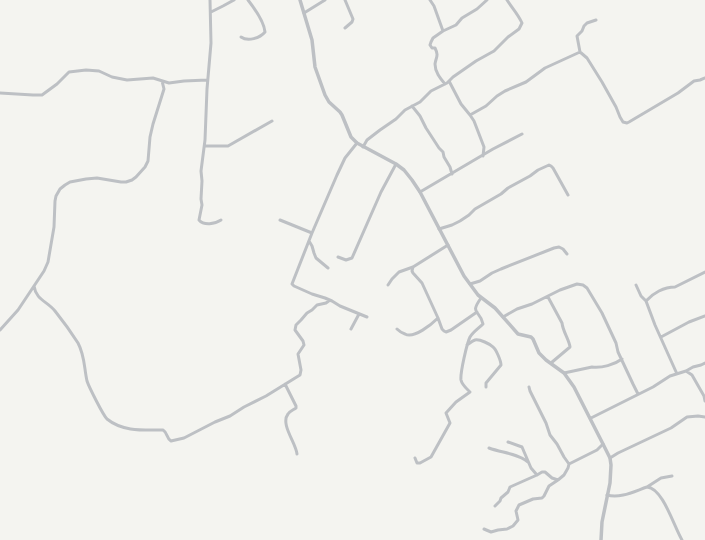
<svg xmlns="http://www.w3.org/2000/svg" width="705" height="540" font-family="'Roboto Condensed',sans-serif">
  <rect width="100%" height="100%" fill="#f4f4f0"/>
  <g fill="none" stroke-linecap="round" stroke-linejoin="round">
    <path stroke="#bdc0c4" stroke-width="3" d="M210,0L211,43L207,89L205,140L201,171L202,181L201,199L202,205L199,220C204,226 215,224 221,220
      M430,0L434,6L443,31
      M211,12L223,6L234,0
      M304,13L325,0
      M596,20L587,23L584,26L582,31L577,36L580,52L587,58L602,82L616,107L620,117L623,122L627,123L629,122L678,93L694,81L700,80L705,78
      M345,28L352,22L353,19L345,0
      M241,37C248,42 260,38 265,32C264,21 255,9 248,0
      M449,81L461,104L470,115L474,121L484,147L483,156
      M445,84C440,78 435,72 435,64C436,57 439,56 435,48H432L430,45L431,42L433,38L443,31L456,25L462,18L477,9L487,0
      M0,93L33,95H42L57,84L69,72L86,70L99,71L112,77L127,80L153,78L169,83L184,81L207,80
      M412,106L420,116L426,128L439,148L443,152L444,157L450,167L452,174
      M470,115L486,106L497,96L505,91L526,82L545,68L580,52
      M357,143L345,158L337,175L312,233L292,284L294,286L312,294L325,298L332,301L340,306L367,317
      M205,146H228L272,121
      M363,147L367,140L380,130L396,119L405,110L420,102L431,91L447,83L453,77L476,61L494,51L508,37L519,29L522,23C518,14 512,8 507,0
      M420,192L493,149L522,134
      M280,220L312,233
      M439,229L452,225L460,221L469,215L475,209L501,194L508,188L530,176L538,170L549,165L551,166L553,168L568,195
      M309,241L312,246L314,253L316,258L328,268
      M338,257L346,260L352,258L381,192L396,164
      M413,267L412,271L413,273L422,283L438,318L442,329L444,331L446,332L451,330L477,312
      M470,284L480,281L492,273L501,269L554,248L559,247L563,249L567,254
      M388,285L392,279L399,272L413,267L448,245
      M636,285L641,296L646,301L655,325L677,374
      M34,286C36,300 47,301 55,311C63,321 71,332 78,343C85,356 84,368 87,381C89,387 103,415 107,419C123,432 144,430 163,430C168,433 166,438 171,441L184,438L215,422L230,416L244,407L266,396L300,375L301,370L298,354L304,345L303,341L295,330L296,325L301,320L307,313L312,310L317,305L326,303L330,300
      M548,297L562,323C563,332 569,339 570,347L551,363
      M646,301C653,293 664,287 675,287L705,272
      M503,317L517,309L532,304L560,290L577,284L583,285L587,288L602,313L616,343L618,352L633,384L638,394
      M351,329L359,314
      M397,329C399,331 402,333 405,334C414,339 432,324 438,318
      M0,330L18,310L44,271L48,262L54,227L55,201L56,196L60,189L65,185L70,182L86,179L97,178L121,182H126L132,180L136,177L145,167L148,161L150,137L153,124L164,89L162,81
      M661,337L689,322L705,316
      M467,345C470,343 472,341 475,340C480,339 490,344 493,347C496,349 501,361 501,365L486,383V387
      M686,371L692,375L704,396L705,401
      M564,373L592,367C602,368 614,365 622,359
      M285,384L296,406V408C293,410 290,411 288,414C280,424 296,443 297,454
      M529,387L530,391L546,423L550,435L557,444L564,457L569,464
      M591,418L653,387L670,376L686,371L693,367L701,365L705,363
      M508,442L522,447L531,468L537,475
      M489,448C502,453 517,453 528,462
      M415,458L417,463H420L431,457L450,423L446,413L456,402L470,392C467,389 462,385 461,380C460,373 467,343 470,337C473,332 479,328 483,324C480,309 469,315 481,298
      M610,458L618,453L671,428L687,417L698,416L705,417
      M569,464L597,450L603,444
      M647,487L661,478L672,476
      M607,495C620,499 635,491 647,487C663,488 674,527 682,540
      M495,506L500,501L501,498L508,492L510,487L537,475L542,472H545L552,478L558,480
      M484,529L491,532L498,530L507,529L513,526L518,520L516,511L519,505L533,499L542,498L544,496L549,486L558,480L564,475L568,468L569,464"/>
    <path stroke="#bdc0c4" stroke-width="3.5" d="M300,0L312,40L315,67L325,95L329,102L340,112L342,115L351,137L357,143L396,164L404,170L412,180L420,192L464,276L478,295L495,308L518,334L531,337L533,339L539,353L546,360L564,373L574,387L603,444L610,458L611,465L610,483L602,522L601,540"/>
  </g>
</svg>
